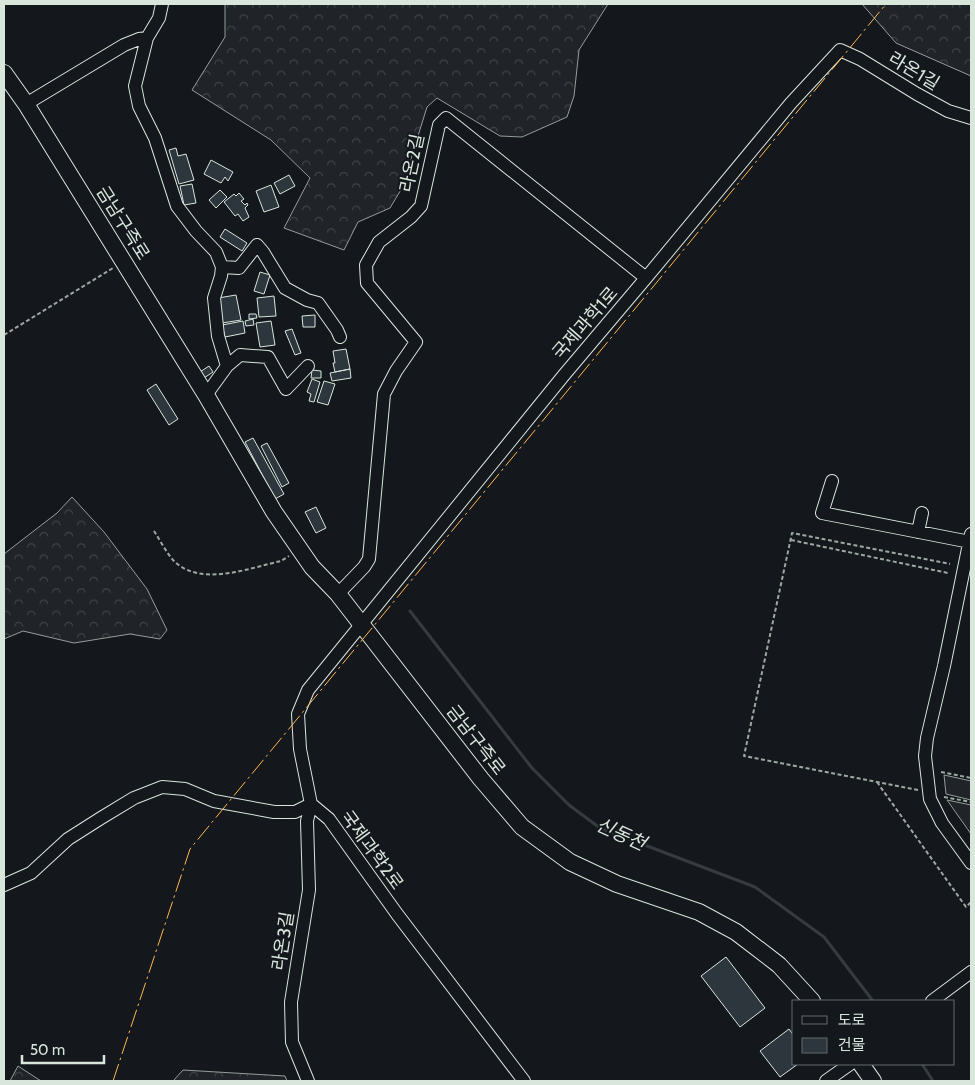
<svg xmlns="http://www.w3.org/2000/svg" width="975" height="1085" font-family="Cabin,'Noto Sans KR',sans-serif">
  <defs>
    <pattern id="forest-crowns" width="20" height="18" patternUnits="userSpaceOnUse" patternTransform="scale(1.25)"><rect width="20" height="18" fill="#202428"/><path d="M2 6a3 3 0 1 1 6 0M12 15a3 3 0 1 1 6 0" fill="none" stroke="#404447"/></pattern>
  </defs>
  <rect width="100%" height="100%" fill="#14181c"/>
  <path fill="#202428" stroke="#939e99" d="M944,775L971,781V800L946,794Z
    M947,800L971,805V834Z"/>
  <path fill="url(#forest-crowns)" stroke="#939e99" d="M225,4H608L579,50L574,96L567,117L522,137L500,136L437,98L427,107L413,152L405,183L390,208L358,222L344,250L284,228L310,178L271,140L192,90L225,37Z
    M862,4H971V76L896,43Z
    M72,497L104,532L147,589L167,630L160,639L130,634L74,643L23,631L4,639V554L57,513Z
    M18,1066L41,1081H10Z
    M183,1070L285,1076L287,1081H173Z"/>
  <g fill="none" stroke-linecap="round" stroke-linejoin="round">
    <path stroke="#363b3e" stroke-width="3" d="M410,611L532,768L569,805L600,828L755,887L824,937L873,1001
      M922,1064L933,1081"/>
  </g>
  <path fill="#2c363c" stroke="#d8e6dc" d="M176,148L178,156L186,154L194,180L179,184L169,150Z
    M211,160L233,172L228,181L225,177L221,183L204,174Z
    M289,175L295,186L280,194L274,183Z
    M192,184L196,203L184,205L180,186Z
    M271,185L279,207L264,212L256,191Z
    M220,190L227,197L216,208L209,200Z
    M239,193L244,199L241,201L245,205L247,203L248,205L245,208L249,217L243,221L238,214L235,216L224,202L234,194L236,196Z
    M225,229L247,243L242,251L220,237Z
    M260,272L270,275L264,294L254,291Z
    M236,295L241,320L222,323L218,298Z
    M274,296L276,316L259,317L257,298Z
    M249,314H256L257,318L249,319Z
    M315,315V327H303L302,316Z
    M253,319L254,325L246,326L245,321Z
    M243,321L245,333L225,337L222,325Z
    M271,321L275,345L260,347L256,323Z
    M292,329L301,353L295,355L285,331Z
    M346,349L350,369L335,372L333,363H335L333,351Z
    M209,366L213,372L204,378L200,372Z
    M350,369L351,378L332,381L330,373Z
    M312,370L321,371V378H311Z
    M312,379L320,382L314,402L309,401L311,394L307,392Z
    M324,381L335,384L328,405L317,402Z
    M156,384L178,419L169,425L147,390Z
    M253,438L284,494L275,499L245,442Z
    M267,443L289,483L282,487L261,446Z
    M316,507L326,528L316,533L305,512Z
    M726,957L765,1008L740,1027L701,976Z
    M789,1029L794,1036V1064H798L780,1077L760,1051Z"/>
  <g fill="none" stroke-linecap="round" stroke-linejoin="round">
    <defs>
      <path id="minor" d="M147,38L135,86L139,106L155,138L177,206L196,231L216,252L222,267L221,276L214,298L218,336L227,366L206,395
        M26,104L124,45L139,39L147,38L159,18L162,4
        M222,267L239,268L257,245L263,252L285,288L307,300L318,303L337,330L340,337
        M227,366L240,355L268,357L286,389L308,366
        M832,481L822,513L970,542
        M918,532L922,513
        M971,534L944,666L927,738L925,756L930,799L942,823L971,863
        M338,594L364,567L369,559L384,394L396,371L416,342L367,283L366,265L379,242L411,217L421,206L439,125L446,118L646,278
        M4,885L31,873L68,839L101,818L134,798L162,787L185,789L214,801L274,812H295L311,804
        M932,1001L971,972
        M308,1081L292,1042L291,1002L309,890L307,821L311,804
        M524,1081L397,914L329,819L311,804L300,749L298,714L308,690L564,375L646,278L791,103L840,50L860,59L917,94L948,111L971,118
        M826,1081L850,1064"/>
      <path id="major" d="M4,73L26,104L206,395L274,512L312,567L338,594L481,779L522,827L570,862L617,884L699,912L736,932L779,965L812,1001
        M861,1064L873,1081"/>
    </defs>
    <use href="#minor" stroke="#d8e6dc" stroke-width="14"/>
    <use href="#major" stroke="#d8e6dc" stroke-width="18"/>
    <path stroke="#9da8a2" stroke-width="2" stroke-dasharray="4 2.5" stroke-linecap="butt" d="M4,335L113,268
      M154,531C160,540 166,552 173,560C200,588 249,568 281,561L289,556
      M791,540L948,573
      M941,772L971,778
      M877,782L966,907L971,902
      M918,790L744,756L792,533L950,564
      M944,797L971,802"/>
    <use href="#minor" stroke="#14181c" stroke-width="12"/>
    <use href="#major" stroke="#14181c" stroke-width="16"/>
    <path stroke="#ffb74d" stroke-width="1" stroke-dasharray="18 4 2.5 4" stroke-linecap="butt" d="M113,1081L190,849L886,4"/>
  </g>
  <g text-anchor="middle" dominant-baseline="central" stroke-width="4" stroke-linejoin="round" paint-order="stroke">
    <g font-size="18" fill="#d8e6dc" stroke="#14181c">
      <text transform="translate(914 71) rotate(31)">라온1길</text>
      <text transform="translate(412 163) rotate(-78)">라온2길</text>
      <text transform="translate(123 223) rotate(58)">금남구즉로</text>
      <text transform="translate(585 323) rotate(-49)">국제과학1로</text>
      <text transform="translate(476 740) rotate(52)">금남구즉로</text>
      <text transform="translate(372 850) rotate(54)">국제과학2로</text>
      <text transform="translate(283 941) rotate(-81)">라온3길</text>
    </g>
    <g font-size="19" font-style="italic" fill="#d8e6dc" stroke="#14181c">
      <text transform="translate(621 834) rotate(24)">신동천</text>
    </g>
  </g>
  <rect width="975" height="1085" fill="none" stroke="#d8e6dc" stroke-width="10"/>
  <rect x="792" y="1000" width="162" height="65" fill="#14181c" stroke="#626a69"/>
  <rect x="802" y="1016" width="25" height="8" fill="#14181c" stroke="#626a69"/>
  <text x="838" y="1025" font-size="15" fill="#d8e6dc">도로</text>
  <rect x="802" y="1038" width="25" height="15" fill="#2c363c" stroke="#626a69"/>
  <text x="838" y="1050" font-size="15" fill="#d8e6dc">건물</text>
  <path d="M22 1055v8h82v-8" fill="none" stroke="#d8e6dc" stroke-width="2.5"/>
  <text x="30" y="1055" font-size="15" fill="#d8e6dc" stroke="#14181c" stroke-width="4" paint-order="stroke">50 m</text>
</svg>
